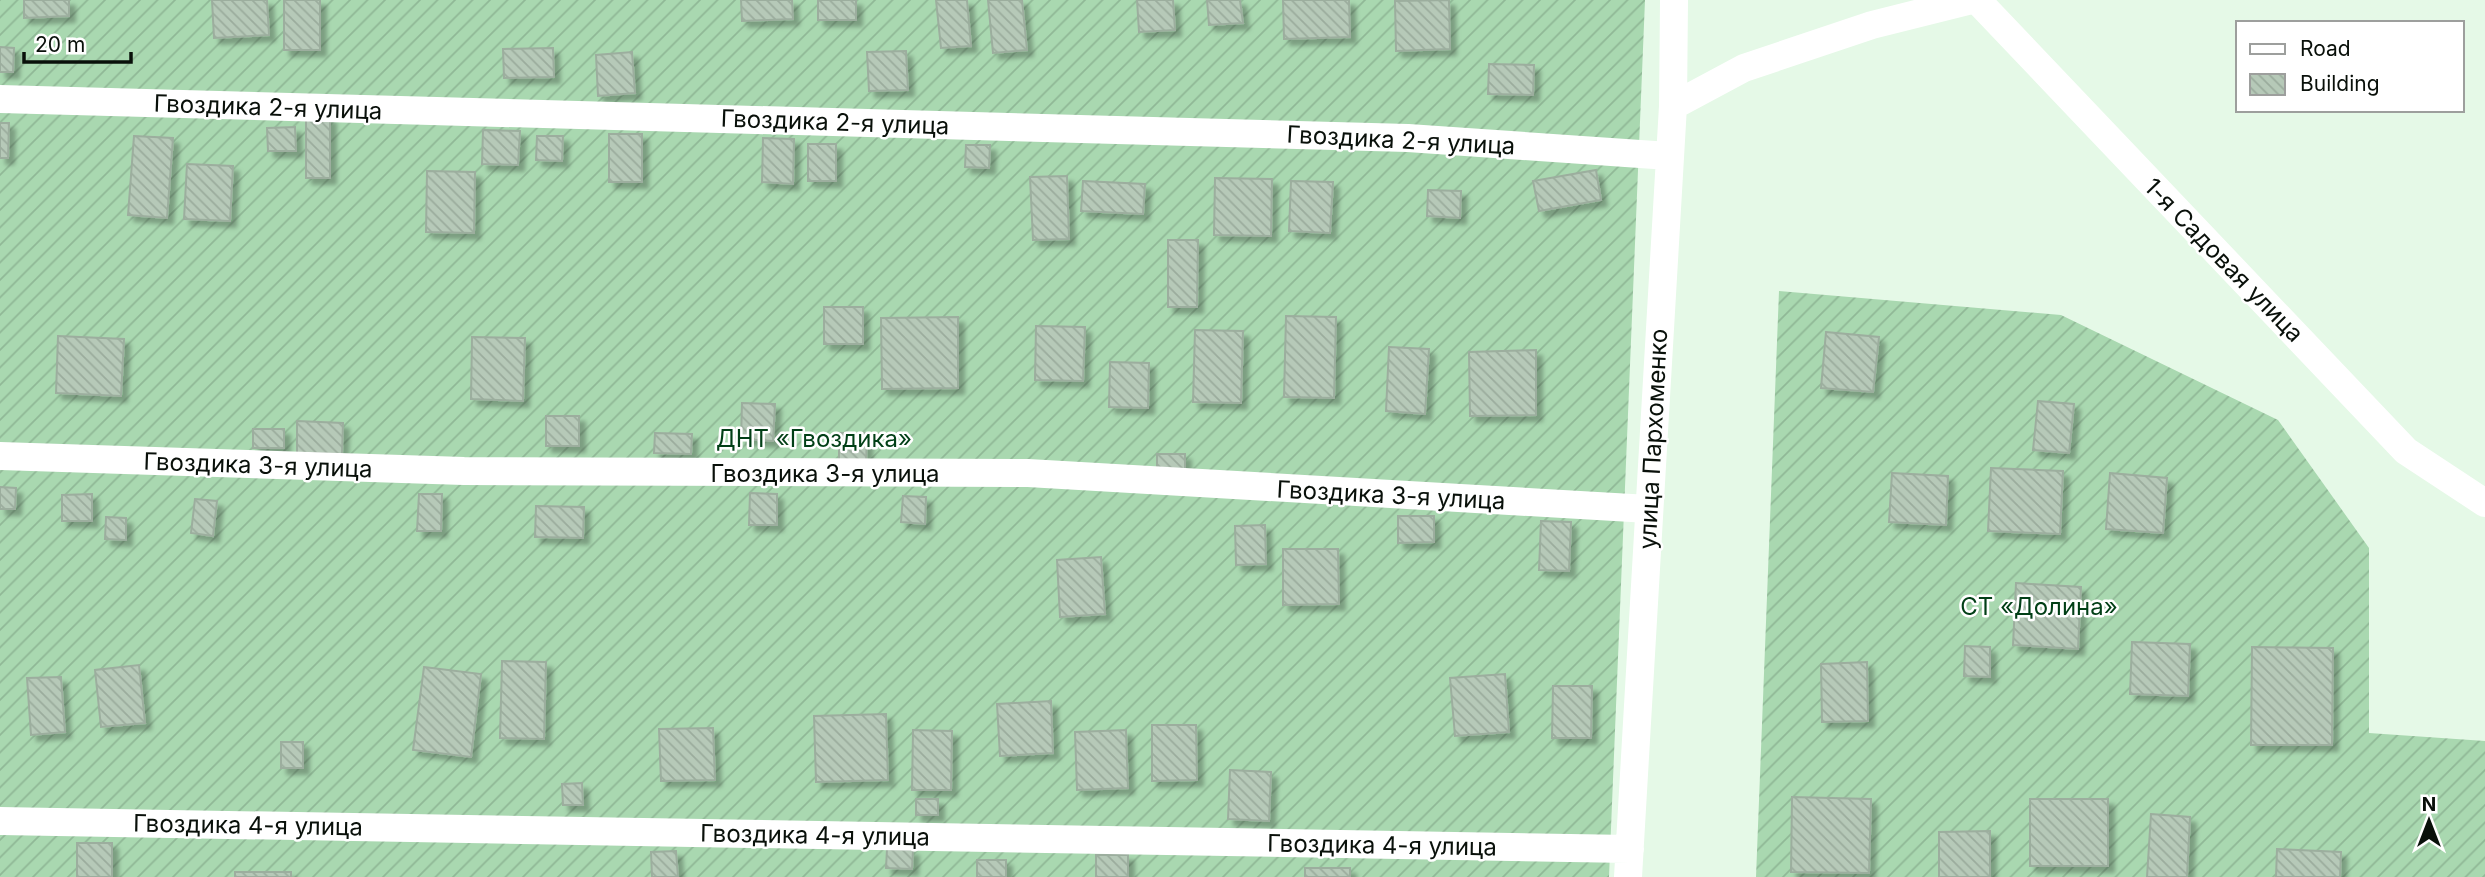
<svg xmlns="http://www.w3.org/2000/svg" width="2485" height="877" font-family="Inter,sans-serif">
  <defs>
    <pattern id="garden-furrows" width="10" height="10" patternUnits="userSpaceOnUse" patternTransform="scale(1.75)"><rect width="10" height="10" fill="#a9d8b0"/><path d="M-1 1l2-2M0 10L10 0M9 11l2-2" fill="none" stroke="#90b896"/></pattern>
    <pattern id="building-back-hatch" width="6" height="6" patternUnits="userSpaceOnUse" patternTransform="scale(1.75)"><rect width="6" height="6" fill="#b6c9b8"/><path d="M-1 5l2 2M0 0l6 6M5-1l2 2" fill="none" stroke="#9bac9d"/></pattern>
    <filter id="shadow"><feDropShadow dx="6" dy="6" stdDeviation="2" flood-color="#0004"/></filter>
  </defs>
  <rect width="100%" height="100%" fill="#e5f9e7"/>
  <path fill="url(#garden-furrows)" d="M0,0H1645L1609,877H0Z
    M1779,291L2061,315L2278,420L2369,548V733L2485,741V877H1756Z"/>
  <path fill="url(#building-back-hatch)" stroke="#9cae9e" stroke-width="2" filter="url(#shadow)" d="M24,0H69V16L24,18Z
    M212,0H267L269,35L214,38Z
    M284,0H320V50H284Z
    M741,0H792L793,19L742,21Z
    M818,0H856V20H818Z
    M936,0H967L971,46L941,48Z
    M988,0H1022L1027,50L993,53Z
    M1137,0H1173L1175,30L1139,32Z
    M1207,0H1240L1243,23L1209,25Z
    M1283,0H1349L1350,37L1284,39Z
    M1449,0L1450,49L1396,51L1395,1Z
    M0,47L14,48L13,72H0Z
    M553,48L554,77L504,78L503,49Z
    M906,51L908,90L869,91L867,52Z
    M632,52L635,93L598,96L596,55Z
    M1489,64L1534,65L1533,95L1488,94Z
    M306,116L330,117V178H306Z
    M0,123H9L8,158H0Z
    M295,127L296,151H268L267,128Z
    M483,130L520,131L518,165L482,164Z
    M609,134H642V182H609Z
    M134,136L173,138L167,218L128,215Z
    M537,136H563L562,161L536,160Z
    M763,138L794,139L793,184L762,182Z
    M808,144H836V181H808Z
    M966,145H990L989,168L965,167Z
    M187,164L233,166L230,221L184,219Z
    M1596,170L1601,200L1539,211L1533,181Z
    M427,171L475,172L474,233L426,232Z
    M1067,176L1069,239L1033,240L1030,177Z
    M1215,178L1272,179L1271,236L1214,235Z
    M1083,181L1145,184L1143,214L1081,211Z
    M1291,181L1333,182L1330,233L1289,231Z
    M1428,190L1461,191L1460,218L1427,216Z
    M1168,240H1198L1197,307H1168Z
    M824,307H863V344H824Z
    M1286,316L1336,317L1334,398L1284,397Z
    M958,317V388L882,389L881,318Z
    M1036,326L1085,327L1083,381L1035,380Z
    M1195,330L1243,331L1241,403L1193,402Z
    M1826,332L1879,337L1873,392L1821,388Z
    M58,336L124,339L121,396L56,393Z
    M472,337L525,338L523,401L471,399Z
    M1389,347L1429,349L1425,414L1386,411Z
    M1536,350V415L1470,416L1469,352Z
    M1110,362L1149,363L1148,408L1109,407Z
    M2038,401L2074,404L2069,453L2033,450Z
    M742,403L775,404L773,441L741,439Z
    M546,416H579V446H546Z
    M297,421L343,423L342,454L297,453Z
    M253,429H284V448H253Z
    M655,433L692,434L691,454L654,453Z
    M839,433H867L866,465H839Z
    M1157,454H1185V472L1157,471Z
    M1991,468L2063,471L2060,534L1988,531Z
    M1892,473L1948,476L1946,525L1889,522Z
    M2110,473L2167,478L2163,533L2106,529Z
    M0,487L16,488L15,509H0Z
    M750,493L777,494V525H749Z
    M92,494V521H62V495Z
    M419,494H442L441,531H417Z
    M903,496L926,497L925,524L901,522Z
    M195,499L217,501L213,536L191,533Z
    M536,506L584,507L583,538L535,537Z
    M1398,516H1434V542L1398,543Z
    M106,517L126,518V540L105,539Z
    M1541,521L1571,522L1569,571L1539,570Z
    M1265,525L1266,564L1236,565L1235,526Z
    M1283,549H1338L1339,604L1283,605Z
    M1101,557L1105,614L1060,617L1057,560Z
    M2016,583L2081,587L2078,649L2013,645Z
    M2132,642L2190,644L2188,696L2130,694Z
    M1965,646L1990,647V677L1964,676Z
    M2252,647L2333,648L2332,745H2251Z
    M502,661L546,662L544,739L500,738Z
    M1867,662L1868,721L1822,722L1821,664Z
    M139,665L145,723L101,727L95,670Z
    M424,667L481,674L471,757L413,750Z
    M1505,674L1509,732L1455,736L1450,678Z
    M61,677L65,732L31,735L27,678Z
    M1553,686H1592L1591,738H1552Z
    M1051,701L1053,753L1000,756L997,704Z
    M886,714L888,780L816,782L814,716Z
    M1152,725H1196L1197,780L1152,781Z
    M713,728L715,780L661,781L659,729Z
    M913,730L952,731L951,790H912Z
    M1126,730L1128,788L1077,790L1075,732Z
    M281,742H303V768H281Z
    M1230,770L1271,772L1269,821L1228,819Z
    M582,783L583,805H563L562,784Z
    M1792,797L1871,799L1869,873L1791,872Z
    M916,799H938V815H916Z
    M2030,799H2108V866H2030Z
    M2151,814L2190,817L2187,877H2147Z
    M1990,831V877H1939V832Z
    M77,843H112V877H77Z
    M887,849L913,850L912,869L886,868Z
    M2277,849L2341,852L2340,877H2276Z
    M676,851L678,877H652L651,852Z
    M1096,855H1128V877H1096Z
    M977,860H1006V877H977Z
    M1305,868H1350V877H1305Z
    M235,872H291V877H235Z"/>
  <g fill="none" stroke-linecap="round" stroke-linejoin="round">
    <path stroke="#fff" stroke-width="28" d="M1977,0L2406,451L2485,503
      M0,99L1408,138L1669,156
      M1673,106L1744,68L1872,25L1972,0
      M0,456L464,471L1028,473L1649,509
      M0,821L1630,849
      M1628,877L1673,106L1674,0"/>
  </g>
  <g text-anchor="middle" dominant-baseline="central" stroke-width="5" stroke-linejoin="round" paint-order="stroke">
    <g font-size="24" fill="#09100a" stroke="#fff">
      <text transform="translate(268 107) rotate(2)">Гвоздика 2-я улица</text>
      <text transform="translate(835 122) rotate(2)">Гвоздика 2-я улица</text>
      <text transform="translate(1401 140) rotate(3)">Гвоздика 2-я улица</text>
      <text transform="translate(2224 260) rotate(46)">1-я Садовая улица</text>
      <text transform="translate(1653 439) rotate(-87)">улица Пархоменко</text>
      <text transform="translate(258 465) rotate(2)">Гвоздика 3-я улица</text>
      <text x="825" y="473">Гвоздика 3-я улица</text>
      <text transform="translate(1391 495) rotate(3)">Гвоздика 3-я улица</text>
      <text transform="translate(248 825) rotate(1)">Гвоздика 4-я улица</text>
      <text transform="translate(815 835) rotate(1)">Гвоздика 4-я улица</text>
      <text transform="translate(1382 845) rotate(1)">Гвоздика 4-я улица</text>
    </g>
    <g font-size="24" fill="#013f16" stroke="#fff">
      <text x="814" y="438">ДНТ «Гвоздика»</text>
      <text x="2039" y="606">СТ «Долина»</text>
    </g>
  </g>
  <rect x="2236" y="21" width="228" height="91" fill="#ffffff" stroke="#9d9f9d" stroke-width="2"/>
  <rect x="2250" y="44" width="35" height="10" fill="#ffffff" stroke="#9d9f9d" stroke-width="2"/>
  <text x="2300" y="56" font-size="21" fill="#09100a">Road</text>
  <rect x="2250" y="74" width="35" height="21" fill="url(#building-back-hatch)" stroke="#9d9f9d" stroke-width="2"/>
  <text x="2300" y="91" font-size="21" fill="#09100a">Building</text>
  <g transform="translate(2429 821)" stroke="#ffffff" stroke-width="5" paint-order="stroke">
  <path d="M0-5L12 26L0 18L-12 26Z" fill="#09100a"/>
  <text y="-10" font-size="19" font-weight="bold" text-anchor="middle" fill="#09100a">N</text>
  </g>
  <path d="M24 52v10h107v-10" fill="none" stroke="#09100a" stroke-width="3.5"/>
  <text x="35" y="52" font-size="21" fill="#09100a" stroke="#ffffff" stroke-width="5" paint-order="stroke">20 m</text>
</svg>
